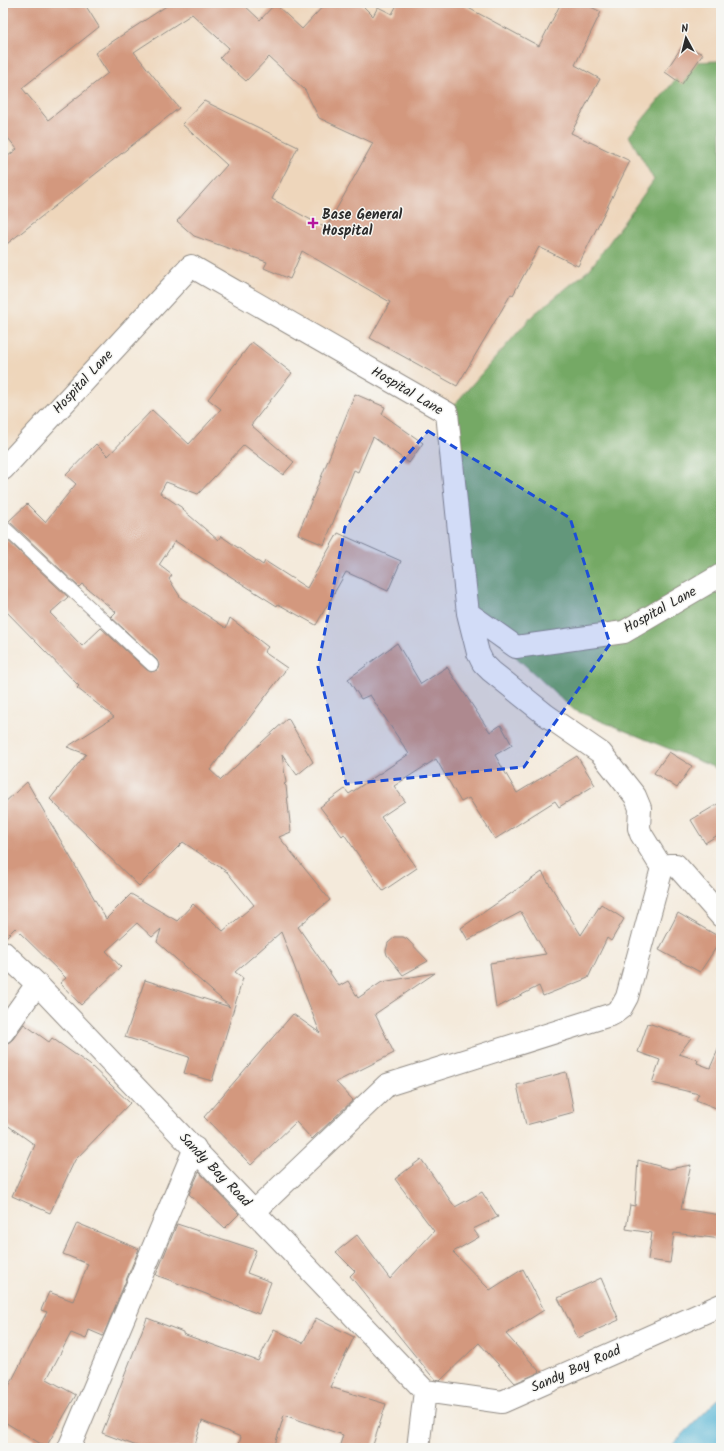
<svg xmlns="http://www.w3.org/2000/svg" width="724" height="1451" font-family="Kalam,sans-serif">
  <rect width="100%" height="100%" fill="#f6f6f2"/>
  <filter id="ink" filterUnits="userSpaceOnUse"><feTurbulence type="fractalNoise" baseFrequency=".025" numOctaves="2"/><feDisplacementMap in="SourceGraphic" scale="8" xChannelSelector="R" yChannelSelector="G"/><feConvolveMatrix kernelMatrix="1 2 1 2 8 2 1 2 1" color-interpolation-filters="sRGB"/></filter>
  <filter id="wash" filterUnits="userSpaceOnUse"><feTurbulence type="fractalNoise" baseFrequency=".012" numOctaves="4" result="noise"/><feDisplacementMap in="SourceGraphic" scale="16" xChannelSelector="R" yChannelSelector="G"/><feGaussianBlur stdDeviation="0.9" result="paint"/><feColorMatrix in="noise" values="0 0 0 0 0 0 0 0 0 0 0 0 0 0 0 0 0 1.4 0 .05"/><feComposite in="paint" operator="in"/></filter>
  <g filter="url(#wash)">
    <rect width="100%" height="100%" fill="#f4eadb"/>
    <path fill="#eed6bb" d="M3,3H721V55L719,61L629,136L654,180L590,269L533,315L447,413L193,267L3,469Z"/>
    <path fill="#74a965" stroke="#506a48" d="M721,55V770L574,710L468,613L447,413L533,315L590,269L654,180L629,136L690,62L719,61Z"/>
    <path fill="#56b5d5" stroke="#407080" d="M721,1396V1448H669Z"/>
    <g id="blocks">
      <path fill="#d3987e" d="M11,3H84L99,27L22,88L48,120L108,73L95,53L171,3H242L260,20L275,4L302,29L326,3H360L373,16L378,7L392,14L398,3H459L539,46L561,3H583L601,12L575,65L600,79L571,133L630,161L578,266L539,247L513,295L511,294L457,386L370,338L390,302L302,251L290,279L264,268L267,262L194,236L177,221L227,165L182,124L204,101L298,147L272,199L326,228L373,143L319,118L305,90L269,57L246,81L220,58L229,48L192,14L134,52L179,108L3,247V160L17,149L3,132V9Z
        M683,45L703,54L682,84L665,72Z
        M252,342L292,373L251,425L294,462L283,475L244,445L198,494L166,482L160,493L184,509L183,510L218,540L221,536L263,565L265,561L307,588L338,533L401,561L388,591L346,572L316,625L278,604L277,606L175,541L159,565L172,575L169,579L181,598L226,628L230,618L268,647L264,652L287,668L210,770L221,780L288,718L313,762L297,775L282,754L286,783L284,784L286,786L291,832L279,837L330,900L298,927L339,986L348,981L358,998L382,982L435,973L375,1014L394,1053L336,1082L353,1100L312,1139L296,1122L251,1165L204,1117L293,1014L320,1033L281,932L235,972L243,978L212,1081L184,1073L189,1057L125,1037L145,980L230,1007L157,942L161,929L152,937L137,923L106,951L121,967L81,1005L60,983L66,978L15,928L3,940V804L27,782L106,919L131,894L177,921L193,904L223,931L254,905L227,872L183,842L139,886L50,799L86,754L67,747L114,717L77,688L79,686L3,608V536L68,597L50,613L82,646L101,628L147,670L151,672L157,670L159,666L157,660L111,617L116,612L82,584L79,587L9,521L27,504L45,522L76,484L66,475L96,444L108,456L152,410L189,444L221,409L208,399Z
        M355,394L385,407L382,414L423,443L409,463L373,437L358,472L354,470L324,545L298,534Z
        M397,643L421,684L447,667L490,732L501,725L512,745L495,755L517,793L577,756L595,785L559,807L555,801L495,839L469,798L461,802L436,759L394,786L405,801L381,817L417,868L383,891L344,834L342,836L320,807L345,789L349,794L409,754L370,695L361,699L348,679Z
        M669,752L692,766L677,788L654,773Z
        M721,802V833L705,843L691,820Z
        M542,872L581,935L601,904L624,919L611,941L607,938L588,978L543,996L539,986L496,1008L490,963L546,954L521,912L468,940L461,928Z
        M678,913L721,938V940L700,972L659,950Z
        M395,937H403L407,939L428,961L403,975L387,955L386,951L388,943Z
        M648,1023L691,1038L679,1054L698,1060L697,1063L710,1068L721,1043V1110L696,1100L699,1094L652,1083L660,1060L638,1052Z
        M24,1024L49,1042L52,1038L90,1065L130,1103L75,1160L50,1213L12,1196L35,1145L3,1122V1049L7,1044L13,1039Z
        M566,1072L574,1112L526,1125L517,1085Z
        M421,1159L455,1207L482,1192L498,1217L473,1229L479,1237L453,1252L490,1290L523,1269L544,1310L506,1334L540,1372L515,1383L479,1343L440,1381L435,1380L350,1276L355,1271L336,1252L357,1235L390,1279L434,1231L395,1179Z
        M638,1160L669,1169L691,1165L681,1209L721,1215V1239L674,1233L670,1263L648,1260L652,1233L626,1229L630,1205L635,1206Z
        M199,1172L239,1214L225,1228L189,1194Z
        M77,1223L139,1249L103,1336L89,1330L86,1339L71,1333L47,1379L76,1395L46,1447L3,1421V1382L9,1386L47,1312L41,1310L49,1292L73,1301L88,1264L63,1254Z
        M177,1224L256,1250L247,1273L271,1282L259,1314L156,1275Z
        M601,1278L619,1320L578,1338L558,1298Z
        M147,1318L183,1332V1334L258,1361L274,1329L303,1343L316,1318L354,1337L330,1387L386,1404L372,1448H339L343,1435L284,1415L274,1448H238L241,1437L202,1421L194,1448H142L102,1433Z"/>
    </g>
  </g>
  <g filter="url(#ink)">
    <use href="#blocks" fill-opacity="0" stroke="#908a83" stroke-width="1"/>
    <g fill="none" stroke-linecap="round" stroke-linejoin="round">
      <defs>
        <path id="service" d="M3,526L152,665"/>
        <path id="minor" d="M3,469L191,266L447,413L461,551L468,613L516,647L624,632L721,575
          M468,613L478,653L483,663L491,671L546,715L601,753L635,796L640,808L639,828L641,834L662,868
          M3,952L37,984L425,1391L502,1402L721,1305
          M3,1032L37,984
          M255,1211L387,1085L613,1014L621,1008L627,997L662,868L669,865H676L721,916
          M69,1448L195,1148
          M418,1448L425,1391"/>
      </defs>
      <use href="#service" stroke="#908a83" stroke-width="14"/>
      <use href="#minor" stroke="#908a83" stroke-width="24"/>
      <use href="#service" stroke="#fff" stroke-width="12"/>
      <use href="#minor" stroke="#fff" stroke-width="22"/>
    </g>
  </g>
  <path fill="#1d4ed8" fill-opacity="0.2" stroke="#1d4ed8" stroke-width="3" stroke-dasharray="8 5" stroke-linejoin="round" d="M428,431L570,518L610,644L524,767L346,784L318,667L345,527Z"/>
  <path fill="#b5179e" stroke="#f6f6f2" stroke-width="1.5" d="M311 217h4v4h4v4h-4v4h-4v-4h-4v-4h4z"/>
  <g text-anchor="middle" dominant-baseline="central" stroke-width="3" stroke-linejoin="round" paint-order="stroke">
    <g font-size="14" font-weight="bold" fill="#2b2b2b" stroke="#f6f6f2" text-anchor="start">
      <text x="322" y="215">Base General<tspan x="322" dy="16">Hospital</tspan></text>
    </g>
    <g font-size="14" fill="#2b2b2b" stroke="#f6f6f2">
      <text transform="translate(83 382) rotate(-47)">Hospital Lane</text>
      <text transform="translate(407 391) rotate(31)">Hospital Lane</text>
      <text transform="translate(660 610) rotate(-29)">Hospital Lane</text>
      <text transform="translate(215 1170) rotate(46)">Sandy Bay Road</text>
      <text transform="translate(576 1369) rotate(-24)">Sandy Bay Road</text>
    </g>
  </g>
  <rect width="724" height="1451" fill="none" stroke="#f6f6f2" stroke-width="16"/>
  <g transform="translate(686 38) rotate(353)" stroke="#f6f6f2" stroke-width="3" paint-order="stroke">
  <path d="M0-3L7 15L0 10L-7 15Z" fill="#2b2b2b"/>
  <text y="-6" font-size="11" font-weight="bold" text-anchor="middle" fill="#2b2b2b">N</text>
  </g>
</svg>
